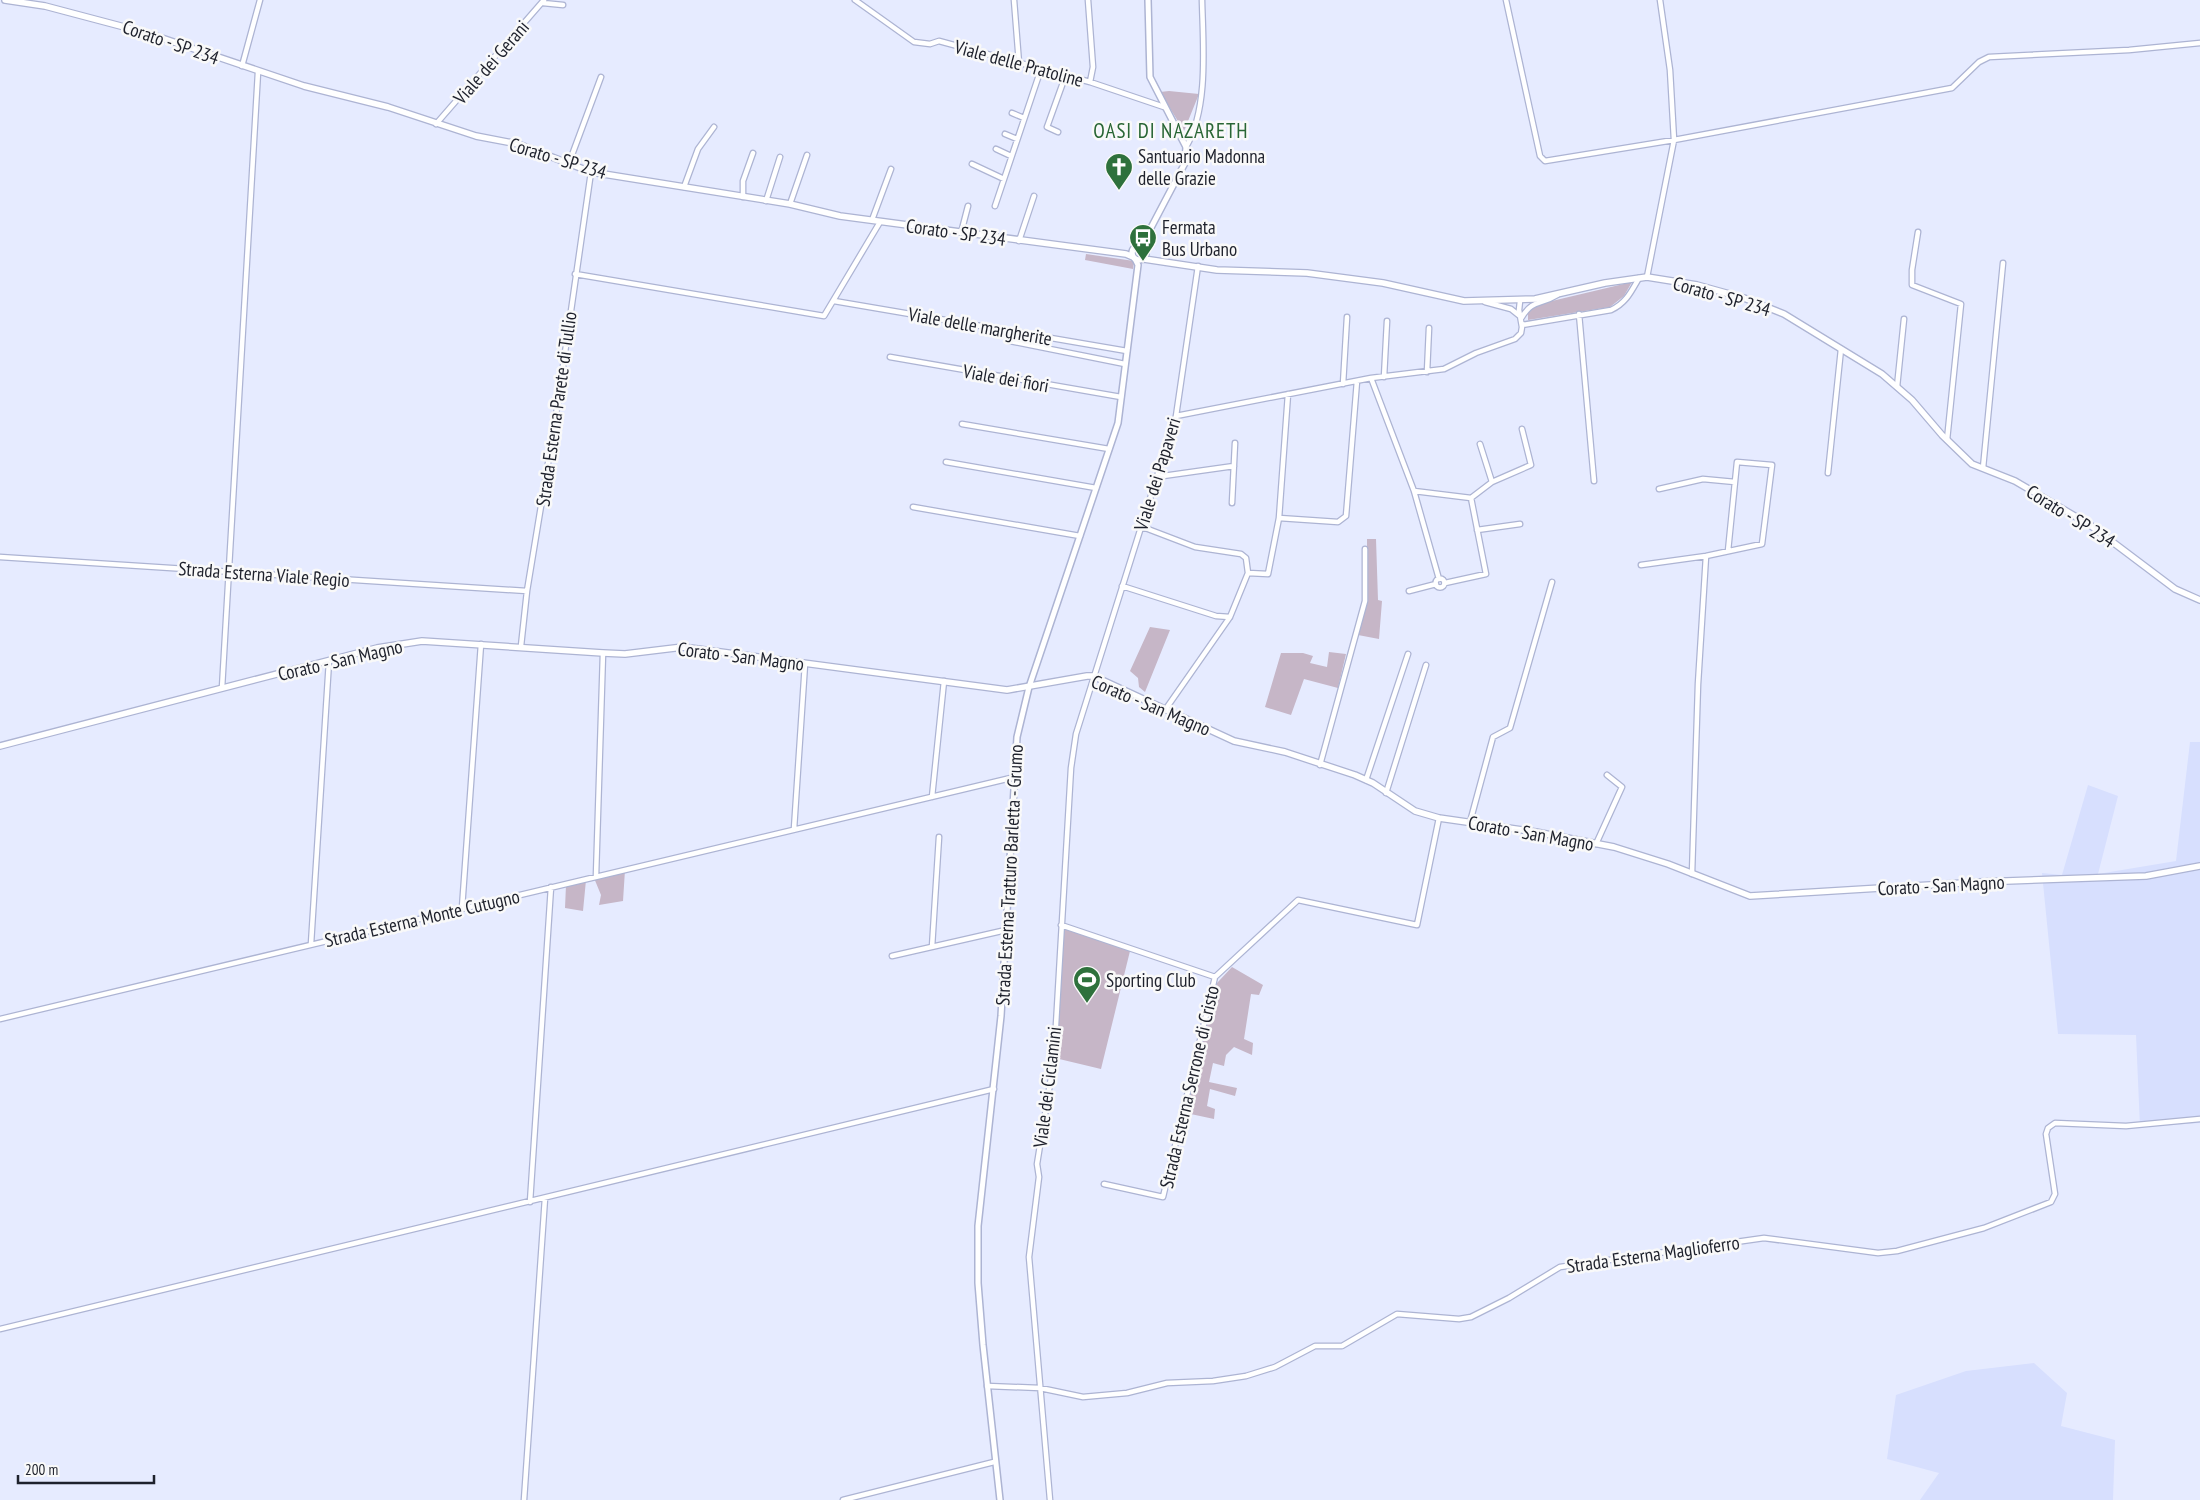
<svg xmlns="http://www.w3.org/2000/svg" width="2200" height="1500" font-family="'PT Sans Narrow',sans-serif">
  <rect width="100%" height="100%" fill="#e6ebff"/>
  <path fill="#d7dffe" d="M2190,742H2200V1123L2140,1127L2136,1035L2058,1034L2042,873L2062,875L2088,785L2118,796L2098,874L2176,861Z
    M2034,1363L2067,1393L2061,1426L2115,1440L2113,1500H1920L1939,1473L1887,1459L1896,1395L1966,1371Z"/>
  <path fill="#c6b6c7" d="M1169,91L1199,94L1184,131L1160,92Z
    M1086,254L1134,261L1133,269L1085,260Z
    M1632,282L1624,296L1610,307L1528,320V313L1535,305Z
    M1367,539H1376L1378,600L1382,601L1379,639L1358,635L1367,601Z
    M1150,627L1170,630L1145,692L1139,687L1138,678L1130,671Z
    M1329,652L1346,654L1338,688L1304,679L1291,715L1265,707L1281,653H1303L1313,656L1310,663L1327,667Z
    M625,870L623,901L599,905L601,895L594,878Z
    M586,880L583,911L565,908L566,885Z
    M1063,927L1130,951L1101,1069L1055,1058Z
    M1232,967L1263,985L1259,995L1251,994L1244,1039L1253,1043L1252,1055L1234,1047L1226,1055L1224,1066L1213,1063L1209,1082L1237,1088L1235,1096L1210,1089L1207,1106L1215,1109L1214,1119L1186,1113L1217,983Z"/>
  <g fill="none" stroke-linecap="round" stroke-linejoin="round">
    <defs>
      <path id="minor" d="M855,0L914,42L930,44L939,41L1090,82L1164,107
        M1014,0L1019,63
        M1088,0L1093,67L1090,82
        M1506,0L1540,156L1545,161L1674,140L1952,88L1979,62L1989,57L2129,50L2200,43
        M543,3L563,5
        M242,66L260,0
        M1012,113L1024,118
        M436,124L544,0
        M1058,132L1047,127L1065,77
        M1005,134L1017,139
        M1186,147C1209,108 1203,44 1202,0
        M996,149L1011,156
        M569,163L601,77
        M972,164L1004,179
        M684,187L698,149L714,127
        M743,197V181L753,153
        M766,201L780,157
        M790,204L807,155
        M995,206L1041,69
        M872,220L891,169
        M1918,232L1912,270V285L1961,304L1947,440
        M961,233L968,206
        M1019,241L1034,196
        M575,274L824,316L880,222
        M1647,277L1674,140L1670,70L1660,0
        M834,301L1127,351
        M1485,302L1511,309L1521,317
        M1579,314L1594,481
        M1522,317C1533,299 1541,305 1557,295
        M1522,325L1611,310C1626,303 1631,292 1639,278
        M1010,341L1125,364
        M890,357L1121,397
        M1427,372L1429,328
        M1384,377L1387,321
        M1371,378L1414,491L1439,579
        M1343,384L1347,317
        M1897,387L1904,319
        M1176,416L1371,378L1444,369L1476,353L1515,339L1521,333L1522,327L1519,310L1520,301
        M962,424L1109,449
        M1480,444L1492,482
        M946,462L1096,488
        M1983,468L2003,263
        M1828,473L1841,349
        M1156,477L1234,466
        M1659,489L1703,479L1735,482
        M1414,491L1471,498L1492,482L1531,465L1522,429
        M1232,503L1235,443
        M913,507L1080,536
        M1279,518L1338,522L1346,516L1357,381
        M1140,526L1195,547L1241,554L1246,558L1248,573L1268,574L1279,518L1288,394
        M1477,530L1520,524
        M0,557L527,591
        M1641,565L1706,556L1762,544L1772,465L1737,462L1728,551
        M1435.5 583a4.5 4.5 0 1 1 9 0a4.5 4.5 0 1 1-9 0Z
        M1445,583L1486,574L1471,498
        M1122,586L1216,616L1230,617
        M1409,591L1436,584
        M521,646L527,591L556,415L591,172
        M222,688L258,72
        M1165,710L1230,617L1248,573
        M1320,765L1365,601V549
        M1366,780L1408,654
        M1386,793L1426,665
        M932,797L944,681
        M1470,822L1493,737L1510,728L1552,582
        M794,829L805,664
        M1596,844L1622,787L1607,775
        M1692,874L1698,684L1706,556
        M596,876L603,653
        M462,908L481,644
        M1061,925L1215,977
        M311,944L329,661
        M932,947L939,837
        M892,956L1006,930
        M0,1019L1015,777
        M1104,1184L1163,1197L1215,977L1298,900L1417,925L1439,818
        M530,1202L551,887
        M0,1329L994,1089
        M987,1386L1040,1388L1083,1397L1127,1393L1167,1383L1213,1381L1246,1376L1275,1367L1315,1346H1342L1397,1314L1459,1319L1471,1317L1509,1298L1560,1267L1764,1238L1878,1253L1897,1251L1984,1228L2051,1202L2055,1194L2046,1134L2048,1128L2055,1123L2126,1126L2200,1119
        M524,1500L545,1198
        M843,1500L994,1462
        M1050,1500L1029,1257L1039,1177L1037,1164L1054,1059L1071,768L1076,734L1176,416L1198,266"/>
      <path id="tertiary" d="M1144,241L1145,249
        M1136,247L1144,241L1185,163L1186,147L1150,77L1148,0
        M1000,1500L983,1345L978,1283V1226L1001,1016L1017,737L1029,687L1118,423L1138,265L1135,259"/>
      <path id="secondary" d="M5,0L45,6L147,33L304,86L388,107L476,136L518,144L591,172L790,204L840,216L1126,254L1133,257
        M1132 253a7 7 0 1 1 14 0a7 7 0 1 1-14 0Z
        M1144,259L1217,270L1307,273L1383,283L1464,301L1535,299L1605,283L1647,277L1697,285L1744,298L1784,314L1882,374L1912,400L1942,435L1972,464L2015,481L2090,525L2175,589L2200,600
        M0,746L377,648L422,641L603,653L625,654L683,647L1007,690L1087,676H1093L1234,741L1285,752L1355,775L1373,783L1415,811L1439,818L1536,832L1614,847L1668,864L1750,896L1979,882L2146,876L2200,866"/>
    </defs>
    <use href="#minor" stroke="#adb4d3" stroke-width="7"/>
    <use href="#tertiary" stroke="#adb4d3" stroke-width="8"/>
    <use href="#secondary" stroke="#adb4d3" stroke-width="8"/>
    <use href="#minor" stroke="#fff" stroke-width="4.5"/>
    <use href="#tertiary" stroke="#fff" stroke-width="5"/>
    <use href="#secondary" stroke="#fff" stroke-width="5.5"/>
  </g>
  <defs>
    <symbol id="church-pin" viewBox="-11 -11 22 30"><path d="M0 17L-7.5 6A9.5 9.5 0 1 1 7.5 6Z" fill="#2e713c" stroke="#f9f9f9"/><path d="M-1.2-6h2.4v3.5h3.3v2.4h-3.3V6h-2.4V-.1h-3.3v-2.4h3.3Z" fill="#fff"/></symbol>
    <symbol id="bus-pin" viewBox="-11 -11 22 30"><path d="M0 17L-7.5 6A9.5 9.5 0 1 1 7.5 6Z" fill="#2e713c" stroke="#f9f9f9"/><path d="M-5-6H5V4H4V6H2V4H-2V6H-4V4H-5ZM-3.5-4V0h7V-4ZM-3.5 1.2v1.5H-2V1.2ZM2 1.2v1.5H3.5V1.2Z" fill="#fff"/></symbol>
    <symbol id="stadium-pin" viewBox="-11 -11 22 30"><path d="M0 17L-7.5 6A9.5 9.5 0 1 1 7.5 6Z" fill="#2e713c" stroke="#f9f9f9"/><path d="M0-5a6.5 5 0 1 0 0 10a6.5 5 0 1 0 0-10ZM-3.5-1.8h7v3.6h-7Z" fill="#fff"/></symbol>
  </defs>
  <g fill-rule="evenodd">
    <use href="#church-pin" x="1103" y="151" width="32" height="43"/>
    <use href="#bus-pin" x="1127" y="222" width="32" height="43"/>
    <use href="#stadium-pin" x="1071" y="964" width="32" height="43"/>
  </g>
  <g text-anchor="middle" dominant-baseline="central" stroke-width="5" stroke-linejoin="round" paint-order="stroke">
    <g font-size="19" fill="#1e212c" stroke="#f9f9f9">
      <text transform="translate(171 42) rotate(19)">Corato - SP 234</text>
      <text transform="translate(491 62) rotate(-49)">Viale dei Gerani</text>
      <text transform="translate(1019 63) rotate(15)">Viale delle Pratoline</text>
      <text transform="translate(558 158) rotate(17)">Corato - SP 234</text>
      <text transform="translate(956 232) rotate(8)">Corato - SP 234</text>
      <text transform="translate(1722 296) rotate(16)">Corato - SP 234</text>
      <text transform="translate(980 326) rotate(10)">Viale delle margherite</text>
      <text transform="translate(1006 378) rotate(10)">Viale dei fiori</text>
      <text transform="translate(556 409) rotate(-82)">Strada Esterna Parete di Tullio</text>
      <text transform="translate(1157 474) rotate(-73)">Viale dei Papaveri</text>
      <text transform="translate(2071 516) rotate(32)">Corato - SP 234</text>
      <text transform="translate(264 574) rotate(4)">Strada Esterna Viale Regio</text>
      <text transform="translate(741 656) rotate(7)">Corato - San Magno</text>
      <text transform="translate(340 660) rotate(-13)">Corato - San Magno</text>
      <text transform="translate(1151 705) rotate(23)">Corato - San Magno</text>
      <text transform="translate(1531 833) rotate(10)">Corato - San Magno</text>
      <text transform="translate(1009 875) rotate(-87)">Strada Esterna Tratturo Barletta - Grumo</text>
      <text transform="translate(1941 885) rotate(-3)">Corato - San Magno</text>
      <text transform="translate(422 918) rotate(-13)">Strada Esterna Monte Cutugno</text>
      <text transform="translate(1047 1087) rotate(-83)">Viale dei Ciclamini</text>
      <text transform="translate(1189 1087) rotate(-77)">Strada Esterna Serrone di Cristo</text>
      <text transform="translate(1653 1254) rotate(-8)">Strada Esterna Maglioferro</text>
    </g>
    <g font-size="19" fill="#1e212c" stroke="#f9f9f9" text-anchor="start">
      <text x="1138" y="156">Santuario Madonna<tspan x="1138" dy="22">delle Grazie</tspan></text>
      <text x="1162" y="227">Fermata<tspan x="1162" dy="22">Bus Urbano</tspan></text>
      <text x="1106" y="980">Sporting Club</text>
    </g>
    <g font-size="21" letter-spacing="1" fill="#296635" stroke="#f9f9f9">
      <text x="1171" y="130">OASI DI NAZARETH</text>
    </g>
  </g>
  <path d="M18 1475v8h136v-8" fill="none" stroke="#1e212c" stroke-width="2.5"/>
  <text x="25" y="1475" font-size="15" fill="#1e212c" stroke="#f9f9f9" stroke-width="4" paint-order="stroke">200 m</text>
</svg>
